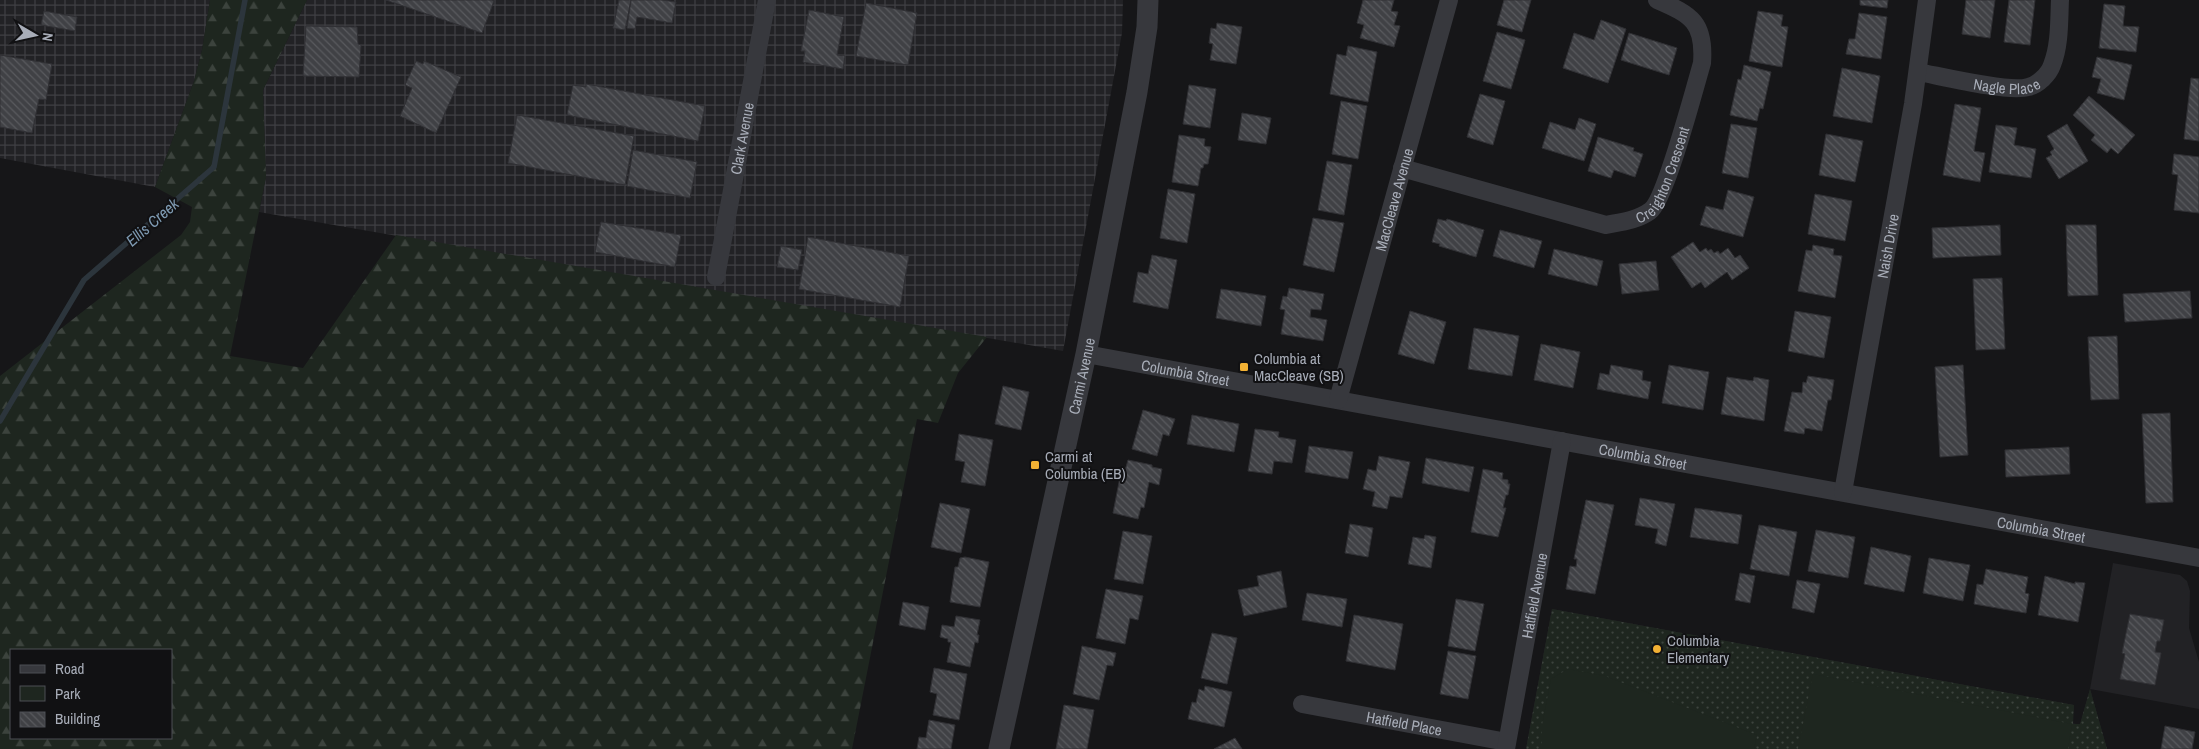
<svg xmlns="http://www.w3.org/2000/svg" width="2199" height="749" font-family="'Archivo Narrow',sans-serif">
  <defs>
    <pattern id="industrial-grid" width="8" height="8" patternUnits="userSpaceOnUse" patternTransform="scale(1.25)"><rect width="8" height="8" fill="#222225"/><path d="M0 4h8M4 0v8" fill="none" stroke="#3f3f43"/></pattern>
    <pattern id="grass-dots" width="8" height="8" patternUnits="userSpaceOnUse" patternTransform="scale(1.25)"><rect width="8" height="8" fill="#1e261f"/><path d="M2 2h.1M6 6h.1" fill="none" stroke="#3c433d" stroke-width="1.8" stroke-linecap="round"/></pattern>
    <pattern id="forest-firs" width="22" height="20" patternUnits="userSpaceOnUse" patternTransform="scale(1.25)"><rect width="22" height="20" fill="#1e261f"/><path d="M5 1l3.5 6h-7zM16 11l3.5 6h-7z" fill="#3c433d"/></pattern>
    <pattern id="building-back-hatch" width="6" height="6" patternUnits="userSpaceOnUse" patternTransform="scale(1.25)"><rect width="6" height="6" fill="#404145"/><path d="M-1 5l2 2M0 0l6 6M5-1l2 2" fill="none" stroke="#595a5e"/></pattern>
  </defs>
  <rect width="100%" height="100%" fill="#161618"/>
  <path fill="#222225" d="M2113,563L2180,575L2187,581L2190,591L2189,628L2199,662V709L2090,689L2107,749H1526L1552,609L2074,705L2072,723L2080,725L2090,689Z"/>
  <path fill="url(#industrial-grid)" d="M0,0H210L202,50L194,81L155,187L0,158Z
    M307,0H1123L1122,33L1063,351L259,212L266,177L263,90Z"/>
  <path fill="url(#grass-dots)" d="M1552,609L2074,705L2073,724H2080L2090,689L2107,749H1526Z"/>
  <path fill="url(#forest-firs)" fill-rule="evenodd" d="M210,0H307L263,90L266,177L230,356L303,368L396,235L987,337L958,373L938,423L917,419L852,749H0V376L181,235L190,222L192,207L155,187L194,81L202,50ZM11,650H171V738H11Z"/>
  <path fill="#1e261f" d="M1568,669L1605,676L1757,735L1754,749H1542V725L1551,679Z
    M1813,674L2072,724L2068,749H1798Z"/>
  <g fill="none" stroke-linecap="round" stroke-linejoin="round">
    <path stroke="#2c353c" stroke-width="5.5" d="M0,421L84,280L214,167L245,0"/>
  </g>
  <path fill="url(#building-back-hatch)" stroke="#303034" d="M386,0H492L494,1L482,33Z
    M619,0H631L625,30L613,28Z
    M631,0H662L676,2L672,23L637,17L635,29L627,28Z
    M1363,0H1394L1391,11L1398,12L1394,25L1400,26L1394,47L1360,38L1364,25L1357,23Z
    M1504,0H1531L1522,32L1497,25Z
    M1860,0H1888L1887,8L1860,5Z
    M1966,0H1995L1990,38L1962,34Z
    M2009,0H2035L2030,45L2004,42Z
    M866,3L917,13L908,65L856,56Z
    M2104,4L2125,6L2123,26L2139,27L2136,52L2099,48Z
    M809,10L844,17L837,55L845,56L843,69L803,62L805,51H801Z
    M44,11L77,17L75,31L41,25Z
    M1758,11L1783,15L1781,26L1788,27L1782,67L1749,61Z
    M1859,13L1887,17L1881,59L1846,54L1849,39H1855Z
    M1601,20L1626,29L1608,83L1563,68L1574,33L1594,40Z
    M1217,23L1242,27L1236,64L1210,60L1213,44L1209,43L1211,28L1216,29Z
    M306,26L357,27L358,44L361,45L359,77L303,76Z
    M1497,32L1525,40L1511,89L1483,81Z
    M1629,33L1677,48L1669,75L1621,60Z
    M1348,46L1377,52L1368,102L1330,94L1337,54L1346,56Z
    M0,55L52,64L46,100L39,99L32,133L0,127Z
    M2097,57L2132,65L2124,100L2097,93L2101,79L2092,77Z
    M416,61L423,64L424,61L461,77L436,133L400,116L412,88L405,85Z
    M1744,65L1771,72L1763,109L1760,108L1757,121L1730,115L1738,79L1741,80Z
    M1842,68L1880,76L1872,123L1833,116Z
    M2191,78L2199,79V141L2184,139Z
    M586,84L705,106L698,141L567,115L573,85L586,87Z
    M1189,85L1216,89L1210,128L1183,124Z
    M1480,94L1505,101L1493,145L1467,137Z
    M2089,96L2135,135L2118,154L2111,148L2107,153L2091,140L2095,135L2073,115Z
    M1341,101L1367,106L1358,159L1332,154Z
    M1955,104L1981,108L1974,151L1985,153L1980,182L1943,175Z
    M1242,113L1271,118L1266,144L1238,140Z
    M517,115L634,136L625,185L508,163Z
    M1579,118L1596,124L1584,161L1542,148L1550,122L1575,130Z
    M1731,124L1757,128L1748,178L1722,173Z
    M2067,124L2088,161L2059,179L2046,158L2052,155L2050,152L2054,149L2047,136Z
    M1996,125L2017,128L2014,145L2036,149L2031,178L1989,172Z
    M1826,134L1863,141L1855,182L1819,175Z
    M1179,135L1205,139L1204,146L1211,147L1208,164H1204L1203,168H1201L1198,186L1172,182Z
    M1598,137L1634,148L1633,151L1643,154L1635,177L1614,170L1611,178L1588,171Z
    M633,150L697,162L690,198L627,186Z
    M2174,154L2199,157V213L2174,210L2178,175L2172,174Z
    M1327,161L1352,165L1344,215L1318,210Z
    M1168,189L1195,194L1187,243L1160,238Z
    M1728,190L1754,197L1743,237L1700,225L1706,206L1723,210Z
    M1815,194L1852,201L1845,241L1808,234Z
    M1313,218L1344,223L1334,272L1303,265Z
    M1438,219L1446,221L1447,219L1484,230L1476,257L1439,246L1440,244L1432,242Z
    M601,222L681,235L675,267L595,252Z
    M2000,225L2001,255L1933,258L1932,228Z
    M2066,225H2096L2098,295L2068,296Z
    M1500,230L1542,241L1534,268L1493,256Z
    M808,237L909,256L900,307L799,289Z
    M1693,242L1700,252L1706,248L1708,251L1711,249L1714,253L1718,251L1720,254L1728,248L1735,258L1740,255L1749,268L1732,280L1727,272L1705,288L1701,282L1692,288L1671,257Z
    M1813,245L1834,249L1833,255L1842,256L1835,298L1798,291L1806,250L1812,251Z
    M781,246L802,250L798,270L777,267Z
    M1554,249L1603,261L1597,286L1548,274Z
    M1152,255L1177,260L1168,309L1133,302L1138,272L1148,274Z
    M1656,261L1659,290L1622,294L1619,264Z
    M2002,278L2005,349L1976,350L1973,279Z
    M1289,288L1324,294L1321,310L1311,309L1310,317L1327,320L1323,341L1281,334L1285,310L1280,309L1283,296L1287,297Z
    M1221,289L1266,296L1261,326L1216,318Z
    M2190,291L2192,318L2125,322L2123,294Z
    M1410,311L1446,322L1434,364L1398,354Z
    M1795,311L1831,317L1824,358L1788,351Z
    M1474,328L1519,336L1512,376L1468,369Z
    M2117,336L2119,399L2091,400L2088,337Z
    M1541,344L1580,352L1573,388L1534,380Z
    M1611,365L1643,371L1642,380L1651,382L1648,399L1597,389L1600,373L1609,375Z
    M1669,365L1709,372L1703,410L1662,403Z
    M1963,365L1968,455L1940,457L1935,367Z
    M1808,376L1834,380L1831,400H1828L1822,431L1805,428L1804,434L1784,431L1792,392L1802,393L1803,382L1806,383Z
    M1727,377L1753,381L1754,377L1769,380L1764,421L1721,414Z
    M1003,386L1029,392L1021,430L995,424Z
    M1143,410L1175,419L1169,436L1163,434L1157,456L1132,449Z
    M2170,413L2173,502L2146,503L2142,414Z
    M1192,415L1239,424L1234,452L1187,444Z
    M1255,429L1279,432L1278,437L1296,440L1292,463L1274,461L1272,474L1248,471Z
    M959,434L993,440L985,486L961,482L965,462L955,460Z
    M1309,446L1353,452L1348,479L1305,472Z
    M2069,447L2070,474L2006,477L2005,450Z
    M1379,456L1410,462L1402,498L1390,496L1387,509L1372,506L1375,492L1363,489L1368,469L1376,471Z
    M1426,458L1474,467L1469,492L1422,483Z
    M1128,460L1152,465V467L1162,469L1159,485L1149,482L1144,508L1141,507L1138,519L1113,513L1120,477L1123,478Z
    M1483,469L1503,473L1502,479L1508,480V484H1510L1508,495H1506L1503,508H1506L1498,537L1471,532Z
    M1640,498L1675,504L1666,546L1655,543L1658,529L1635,525Z
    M1586,500L1614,505L1595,594L1566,589L1570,566L1576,567L1577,559H1574Z
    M940,503L970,509L961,553L931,547Z
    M1695,508L1742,515L1738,544L1690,537Z
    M1350,524L1373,528L1368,557L1345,553Z
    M1759,525L1797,532L1789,576L1750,569Z
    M1816,530L1855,537L1848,578L1808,571Z
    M1123,531L1152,536L1143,584L1114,579Z
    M1425,535L1436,537L1431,568L1408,564L1413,537L1424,539Z
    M1871,547L1911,556L1904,592L1864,584Z
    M965,557L989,562L980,607L950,602L955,567H958L960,558Z
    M1929,558L1970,565L1963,601L1923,593Z
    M1986,569L2028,577L2025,593L2029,594L2026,613L1974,604L1977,584L1983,585Z
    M1281,571L1287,607L1244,616L1238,590L1259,586L1257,576Z
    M1740,573L1755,576L1750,603L1735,600Z
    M2045,576L2075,584V582L2085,583L2078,622L2038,615Z
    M1797,580L1820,584L1814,613L1792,608Z
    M1106,589L1143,596L1138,620L1130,618L1125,644L1096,638Z
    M1307,593L1347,599L1342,627L1302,620Z
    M1456,599L1484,604L1475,651L1448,646Z
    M903,602L929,607L925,630L899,625Z
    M2130,614L2164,620L2160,641H2157L2155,652L2161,653L2155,685L2120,679L2125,654L2122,653Z
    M1354,615L1403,624L1395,670L1346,661Z
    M956,616L980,620L977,635H979L978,643L975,642L970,667L947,662L951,642H948V639L940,637L942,625L954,627Z
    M1212,633L1237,638L1227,684L1201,678Z
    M1082,646L1116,653L1113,666L1107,665L1099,700L1073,694Z
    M1448,651L1476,656L1468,699L1440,694Z
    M934,668L967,674L959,720L933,715L937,694L930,692Z
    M1205,686L1232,692L1224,727L1188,719L1192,702L1196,703L1199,689L1204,691Z
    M1064,705L1094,710L1087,749H1056Z
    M929,720L955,725L951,749H917L919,737L926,738Z
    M2165,726L2195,732L2192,749H2161Z
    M1235,738L1242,749H1214Z"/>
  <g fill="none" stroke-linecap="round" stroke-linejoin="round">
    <g stroke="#37383d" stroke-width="18">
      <path id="s1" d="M1918,72C1940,76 2009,93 2028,87C2038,85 2049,74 2052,65C2060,45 2059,21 2060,0"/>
      <path id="s2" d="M1402,168L1606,225C1621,222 1638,220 1650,211C1665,201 1695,87 1702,63C1705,23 1692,15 1657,0"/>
      <path id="s3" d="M716,277L767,0"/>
      <path id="s4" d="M1086,354L2199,558"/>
      <path id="s5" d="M1338,400L1449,0"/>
      <path id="s6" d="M1843,492L1913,104L1927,0"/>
      <path id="s7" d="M1302,704L1507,742"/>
      <path id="s8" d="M1506,749L1562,441"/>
    </g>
    <path stroke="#37383d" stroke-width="21" id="s9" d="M999,749L1086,354L1137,92L1147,27L1148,0"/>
  </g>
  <g fill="#f2b134" stroke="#111113" stroke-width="2">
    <rect x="1239" y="362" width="10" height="10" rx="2.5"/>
    <rect x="1030" y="460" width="10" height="10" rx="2.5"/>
    <circle cx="1657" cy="649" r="5"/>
  </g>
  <g text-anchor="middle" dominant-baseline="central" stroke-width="4" stroke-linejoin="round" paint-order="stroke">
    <g font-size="15" fill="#a8adb8" stroke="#111113">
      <text stroke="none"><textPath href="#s1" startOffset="90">Nagle Place</textPath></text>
      <text stroke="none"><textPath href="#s3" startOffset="141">Clark Avenue</textPath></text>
      <text stroke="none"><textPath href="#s2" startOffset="296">Creighton Crescent</textPath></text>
      <text stroke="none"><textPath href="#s5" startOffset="208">MacCleave Avenue</textPath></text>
      <text stroke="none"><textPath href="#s6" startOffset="250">Naish Drive</textPath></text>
      <text stroke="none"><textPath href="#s4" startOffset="101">Columbia Street</textPath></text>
      <text stroke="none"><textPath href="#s9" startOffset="382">Carmi Avenue</textPath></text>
      <text stroke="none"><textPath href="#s4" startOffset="566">Columbia Street</textPath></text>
      <text stroke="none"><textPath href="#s4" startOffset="971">Columbia Street</textPath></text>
      <text stroke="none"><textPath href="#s8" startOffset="156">Hatfield Avenue</textPath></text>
      <text stroke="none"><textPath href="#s7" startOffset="104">Hatfield Place</textPath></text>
    </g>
    <g font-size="15" fill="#a8adb8" stroke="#111113" text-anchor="start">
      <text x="1254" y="358">Columbia at<tspan x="1254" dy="17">MacCleave (SB)</tspan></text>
      <text x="1045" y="456">Carmi at<tspan x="1045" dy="17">Columbia (EB)</tspan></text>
      <text x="1667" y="640">Columbia<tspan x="1667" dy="17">Elementary</tspan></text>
    </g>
    <g font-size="16" font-style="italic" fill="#7f9bb3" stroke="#111113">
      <text transform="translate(152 222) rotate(-41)">Ellis Creek</text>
    </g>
  </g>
  <rect x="10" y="649" width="162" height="90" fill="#111113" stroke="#4d4f55"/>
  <rect x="20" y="665" width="25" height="8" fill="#37383d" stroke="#4d4f55"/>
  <text x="55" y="674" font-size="15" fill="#a8adb8">Road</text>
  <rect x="20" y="686" width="25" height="15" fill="#1e261f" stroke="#4d4f55"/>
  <text x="55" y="699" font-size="15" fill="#a8adb8">Park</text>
  <rect x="20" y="712" width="25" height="15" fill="url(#building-back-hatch)" stroke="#4d4f55"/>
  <text x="55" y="724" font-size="15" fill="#a8adb8">Building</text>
  <g transform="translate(35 35) rotate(99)" stroke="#111113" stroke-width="4" paint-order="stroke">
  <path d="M0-4L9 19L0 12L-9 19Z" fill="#a8adb8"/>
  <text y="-8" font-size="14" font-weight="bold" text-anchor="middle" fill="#a8adb8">N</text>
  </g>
</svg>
